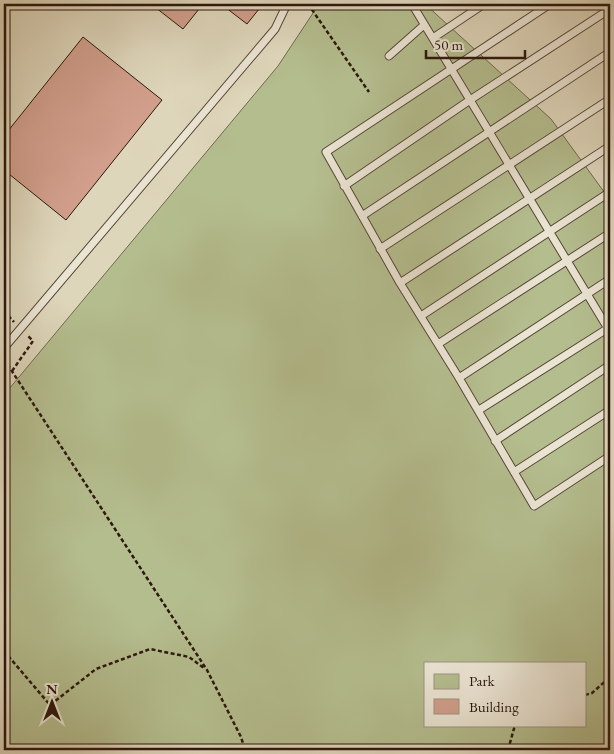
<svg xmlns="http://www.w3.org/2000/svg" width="614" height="754" font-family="'EB Garamond',serif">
  <rect width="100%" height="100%" fill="#ded6bb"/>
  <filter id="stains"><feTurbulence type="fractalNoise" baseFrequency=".004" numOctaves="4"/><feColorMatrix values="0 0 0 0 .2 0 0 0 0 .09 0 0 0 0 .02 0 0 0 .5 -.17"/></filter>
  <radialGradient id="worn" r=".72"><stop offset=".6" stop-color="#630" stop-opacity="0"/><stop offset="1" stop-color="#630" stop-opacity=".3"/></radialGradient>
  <path fill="#b4bd8e" stroke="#706a4e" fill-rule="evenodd" d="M319,4H425L551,119L610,200V750H4V395L278,66ZM425,663H585V725H425Z"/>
  <path fill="#d19f8c" stroke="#2c170d" d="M151,4H203L183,29Z
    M221,4H263L247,24Z
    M83,37L162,100L66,220L4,170V136Z"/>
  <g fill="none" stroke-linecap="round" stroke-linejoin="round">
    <defs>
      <path id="lane" d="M412,4L610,332
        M550,4L326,152L400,283L459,378L534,506L610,456
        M433,38L484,4
        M389,56L424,25
        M344,186L470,100L610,9
        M362,216L610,52
        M380,249L610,99
        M400,283L610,146
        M421,316L610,192
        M438,344L610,233
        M4,348L275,29L287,4
        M459,378L610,279
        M479,410L610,327
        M495,441L610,365
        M514,472L610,410"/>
    </defs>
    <use href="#lane" stroke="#584738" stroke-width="9"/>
    <path stroke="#2c170d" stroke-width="2.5" stroke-dasharray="4 2.5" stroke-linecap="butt" d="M308,4L369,92
      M4,311L14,322
      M4,359L207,670L241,737L245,750
      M12,371L33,341L27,335
      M4,651L50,705L96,669L150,649L189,657L204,668
      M585,695L592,693L610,677
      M508,750L515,725"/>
    <use href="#lane" stroke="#eae4d3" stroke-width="7"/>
  </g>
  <rect width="614" height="754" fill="none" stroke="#ded6bb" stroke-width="20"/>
  <rect x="5" y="5" width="604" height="744" fill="none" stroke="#2c170d" stroke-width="2.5"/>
  <rect x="10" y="10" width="594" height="734" fill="none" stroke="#2c170d"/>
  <rect x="424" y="662" width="162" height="65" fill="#eae4d3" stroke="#9e9284"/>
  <rect x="434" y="674" width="25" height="15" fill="#b4bd8e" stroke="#9e9284"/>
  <text x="469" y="686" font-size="15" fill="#2c170d">Park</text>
  <rect x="434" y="699" width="25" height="15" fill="#d19f8c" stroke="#9e9284"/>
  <text x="469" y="712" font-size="15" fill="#2c170d">Building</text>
  <g transform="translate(52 702)" stroke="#eae4d3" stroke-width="4" paint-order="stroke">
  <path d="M0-4L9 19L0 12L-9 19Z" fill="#2c170d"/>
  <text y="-8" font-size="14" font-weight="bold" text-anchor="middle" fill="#2c170d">N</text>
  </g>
  <path d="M426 50v8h99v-8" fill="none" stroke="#2c170d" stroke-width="2.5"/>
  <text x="434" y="50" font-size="15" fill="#2c170d" stroke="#eae4d3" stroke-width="4" paint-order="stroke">50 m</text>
  <rect width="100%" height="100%" filter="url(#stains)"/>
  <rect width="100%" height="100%" fill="url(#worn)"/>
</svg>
